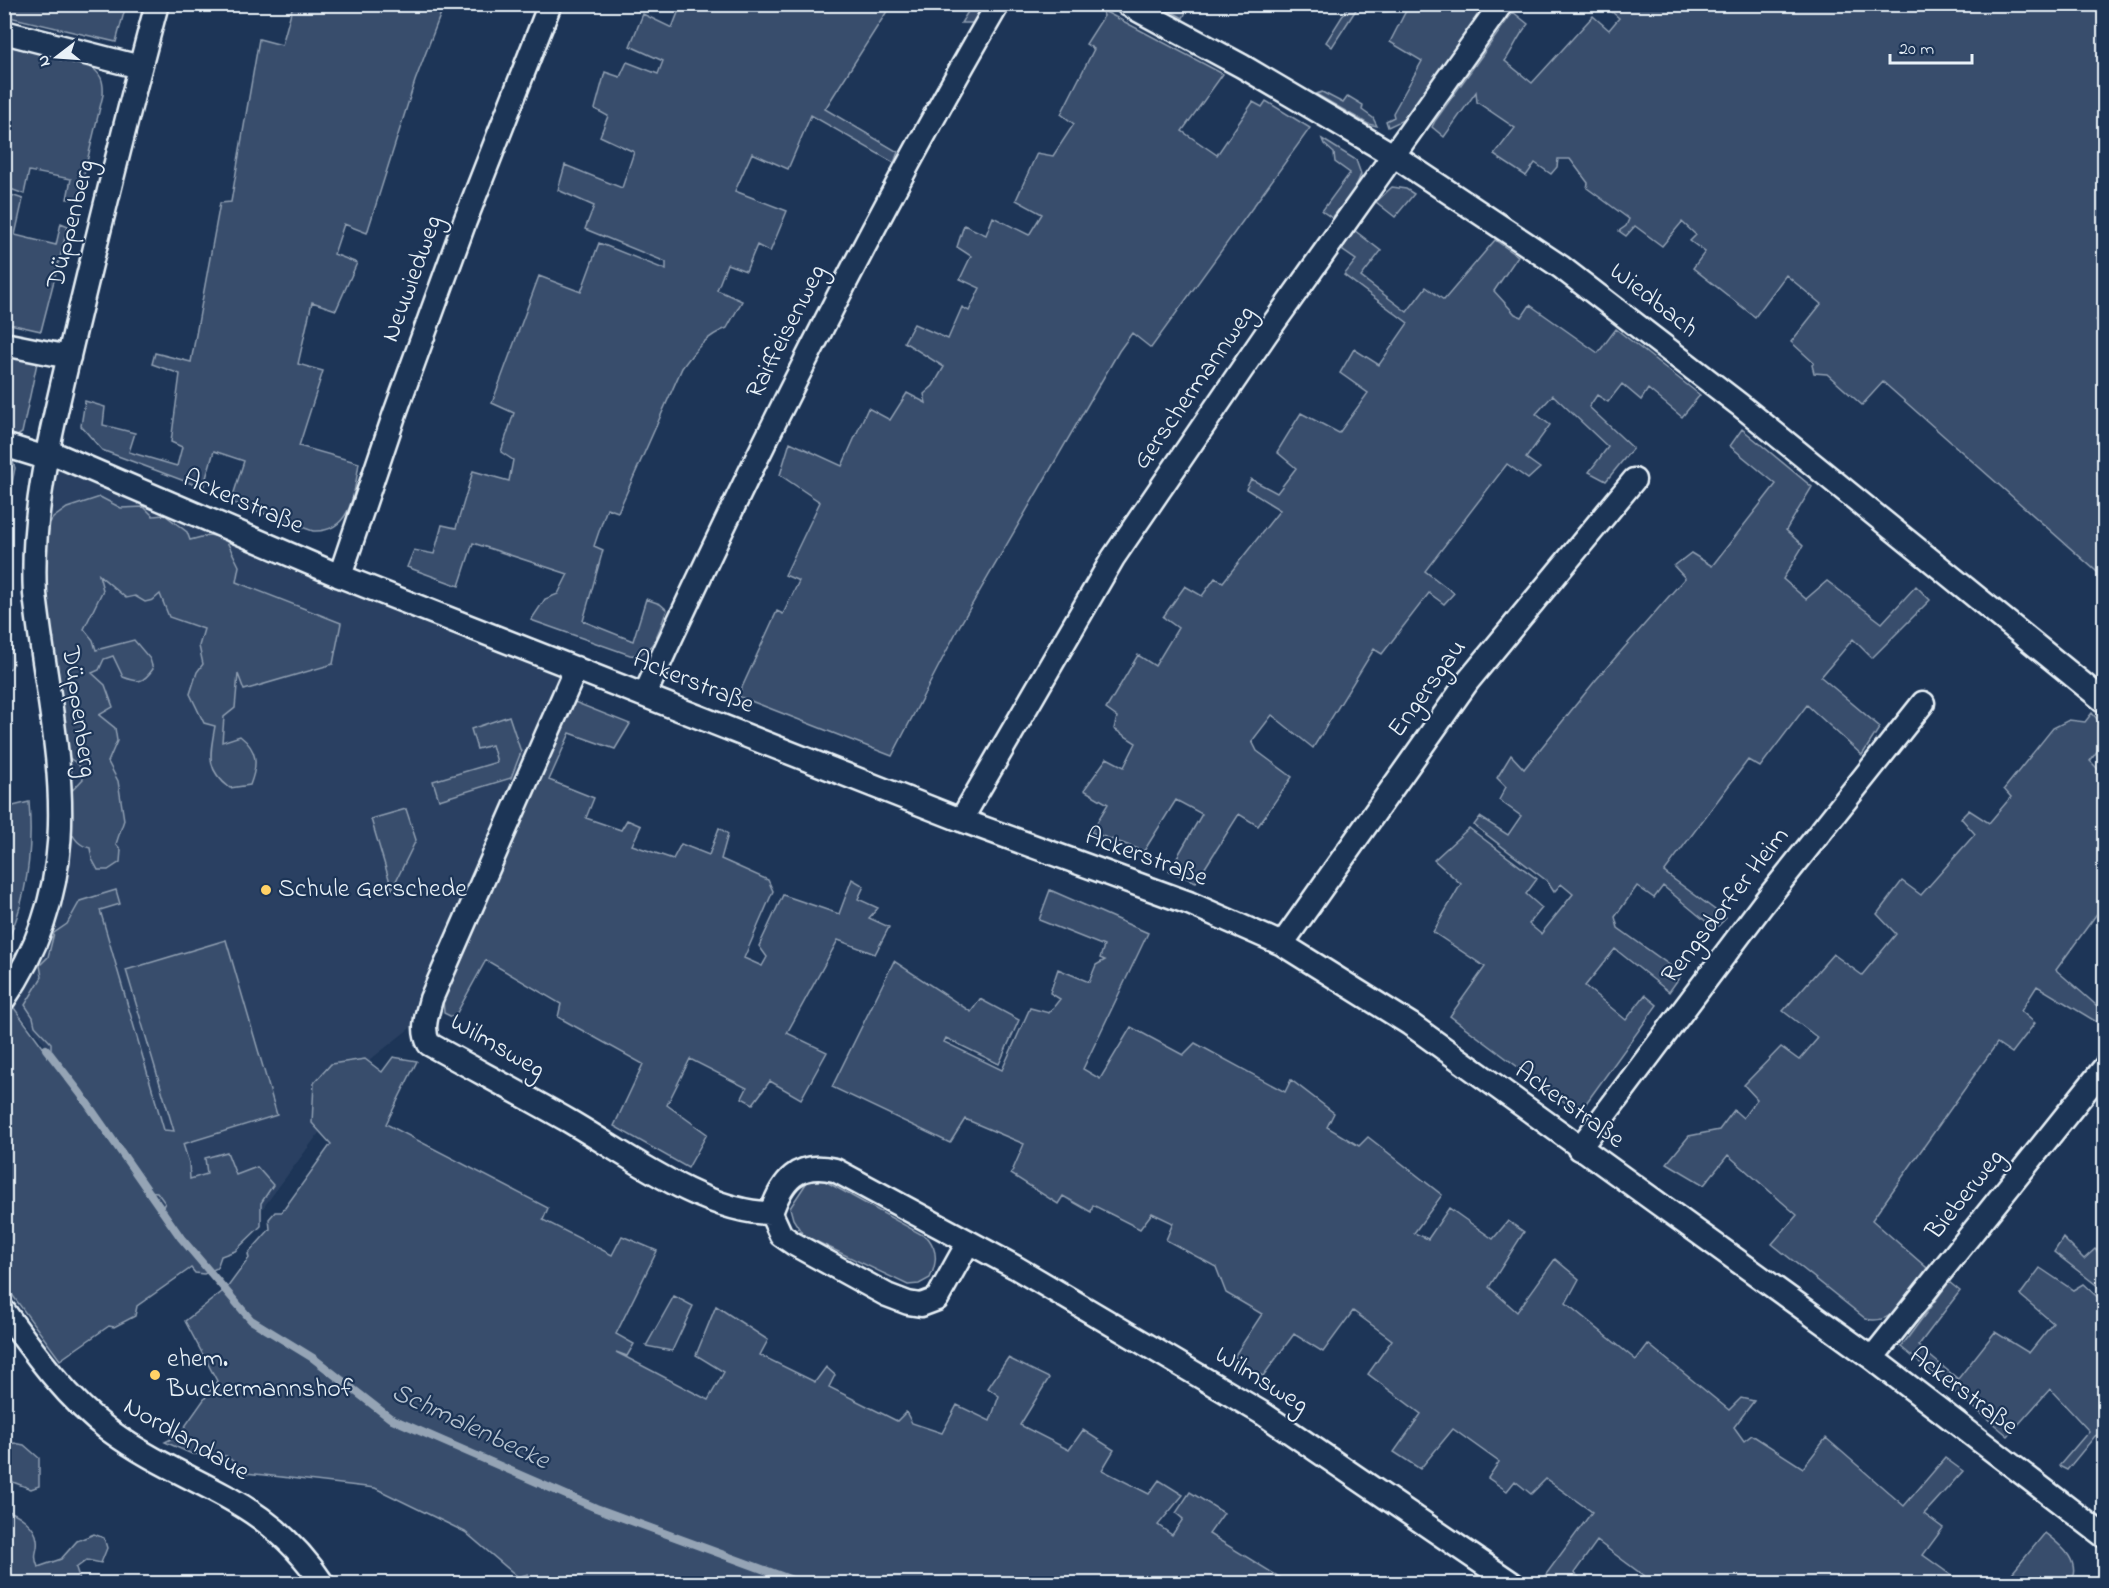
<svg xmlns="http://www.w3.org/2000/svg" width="2109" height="1588" font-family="'Indie Flower',sans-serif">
  <rect width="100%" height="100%" fill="#1d3557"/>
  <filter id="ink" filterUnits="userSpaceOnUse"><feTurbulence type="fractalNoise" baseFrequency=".0167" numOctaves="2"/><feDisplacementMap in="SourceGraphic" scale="12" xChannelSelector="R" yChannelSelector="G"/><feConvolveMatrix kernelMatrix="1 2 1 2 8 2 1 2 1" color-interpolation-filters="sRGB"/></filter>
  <g filter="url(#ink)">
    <path fill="#2a4162" d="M48,452L575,669L424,1017L371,1059L354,1086L254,1220L208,1275L40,1038L6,997L61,855L31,539Z"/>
    <path fill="#374d6c" stroke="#909fb2" stroke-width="1.5" fill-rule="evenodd" d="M5,4H126V5L116,42L5,16Z
      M1158,4L1186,5L1189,6L1183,18Z
      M1350,4L1359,5L1332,47L1326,42Z
      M293,5H444L415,81L367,233L344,224L334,254L357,263L336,310L312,302L298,364L323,371L299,446L359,463C354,494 351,533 313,531L231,502L244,461L214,451L203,488L102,450L81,426L85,401L105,407L103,425L135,433L129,452L177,466L182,447L171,442L180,374L152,364L155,353L191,362L220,203L231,202L259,39L282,45Z
      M681,5H891L825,109L898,152L894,163L811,115L788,169L752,153L735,191L787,211L770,252L757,245L746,271L727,264L717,290L742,301L727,328C706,336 695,350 682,368L618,512L607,508L594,546L603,550L583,621L633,641L646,599L660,604L667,610C659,629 654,658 630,655L531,620L545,599L558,594L568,574L473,543L459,586L407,567L414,550L434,554L442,525L456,528L473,471L509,481L513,460L501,452L514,413L492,403L539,276L581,292L599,243L666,270V262L585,229L594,206L558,190L565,165L622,188L634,152L600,136L608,116L595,109L605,72L620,77L627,62L658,74L663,61L630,46L643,14L672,28Z
      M972,5H984L973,23H961Z
      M1367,5V4L1405,5C1393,12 1375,16 1367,5Z
      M1409,5H1487L1409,113L1403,120L1388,127L1386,121L1394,117L1393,113L1422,61L1390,42Z
      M1604,5H2104V316L2096,320L2098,322L2104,319V578L1883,382L1862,405L1827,374L1814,373L1812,365L1814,363L1791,342L1821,304L1786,275L1755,317L1693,268L1705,252L1690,241L1696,235L1682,222L1662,246L1635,226L1626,236L1619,231L1626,226L1629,219L1587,188L1588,183L1570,159H1558L1557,167L1551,174L1535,163L1526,176L1494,155L1515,128L1477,102L1476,92L1444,137L1432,127L1435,121L1513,12L1528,24C1518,36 1514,48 1505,61L1532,83L1593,16L1609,30L1619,18Z
      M1102,10L1223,74L1182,131L1217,155L1253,102L1262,107L1266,101L1310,128L1151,348L1132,333L1119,351L960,625L892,756L738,696L777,611L783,614L799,581L785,575L820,502L780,475L790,442L842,466L868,408L890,420L907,393L926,403L924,394L933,386L944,367L904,342L914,324L948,339L962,307L969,311L980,288L960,279L971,256L957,247L964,225L986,235L993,217L1029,235L1042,214L1016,200L1037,153L1053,156L1074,124L1061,114L1094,49L1086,44L1104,16Z
      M4,45L89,65C101,74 104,80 103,95L78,199H67L71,179L29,171L24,194L5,187Z
      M1322,92L1343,103L1348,96L1363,105L1362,110L1373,118L1377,126L1368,124L1316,94Z
      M1322,139L1356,160L1361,174L1355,189L1332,218L1322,211L1350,173L1335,162L1334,153L1324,144Z
      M1392,187L1406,189L1414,194L1395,217L1376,202Z
      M5,193L23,199L15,235L56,245L61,223L68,226L41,331L5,323Z
      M1354,230L1381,251L1361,277L1407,312L1426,287L1444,300L1495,240L1518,256L1494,291L1515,314L1522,317L1530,305L1598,353L1616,329L1700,395L1682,417L1648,389L1641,400L1622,384L1608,402L1597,395L1589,407L1633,448L1606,481L1589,472L1608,447L1553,395L1536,414L1550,425L1526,458L1540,468L1528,479L1507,464L1425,571L1454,593L1444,604L1429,593L1382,654L1374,649L1313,748L1272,715L1252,741L1257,751L1292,777L1258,826L1239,814L1196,882L1169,871L1202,814L1176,800L1144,851L1091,832L1108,804L1084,790L1107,758L1124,767L1136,743L1114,729L1117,717L1106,709L1138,655L1155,666L1178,628L1163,617L1185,586L1202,596L1215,578L1223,582L1280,510L1246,489L1251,479L1277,493L1296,468L1277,452L1301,413L1339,433L1368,393L1340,373L1354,349L1379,365L1408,323L1344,275L1356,260L1339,248Z
      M6,354L37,363L22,433L14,438L5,437Z
      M1742,429L1812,487L1786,530L1803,546L1783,579L1806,599L1827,581L1882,623L1916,586L1930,600L1872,658L1853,639L1821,677L1880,727L1862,755L1807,705L1760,767L1748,760L1664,872L1726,918L1715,929L1663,886L1654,898L1637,886L1615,917L1618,928L1682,974L1669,992L1615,949L1585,986L1626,1020L1645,995L1657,1005L1584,1106L1571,1107L1450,1016L1485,967L1433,932L1461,884L1434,860L1469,828L1537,879L1526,894L1542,908L1529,924L1541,934L1573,894L1561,884L1554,892L1547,881L1474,825L1480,817L1508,835L1521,816L1499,800L1506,787L1497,778L1511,755L1524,769L1595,681L1685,578L1674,566L1691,553L1712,566L1776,484L1730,446Z
      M5,456L13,462L15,468C1,532 7,599 13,664L11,668L5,670Z
      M100,497L121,508L144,507L153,516L165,515L187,532L190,540L209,535L225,538L239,566L236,582L341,623L333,664L244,690L238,674L235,708L224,717L222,742L240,736C258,750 258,764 250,785L230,788C205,769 210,755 215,726L204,723L190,694L197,672L203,664L199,646L204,629L169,617L160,594L153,600L145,602L135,596L126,598L99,575L103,590L84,629L93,640L96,650L134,640L150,659L153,669C143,683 139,683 123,677L113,656L104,659L99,670L92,673L105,685L113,707L99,715L115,728L117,741L108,762L118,781L124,820L116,844L121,850L120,862L108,870H98L92,859L90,848C67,843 67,816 67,796L83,779L79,765L64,754L51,648L54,638L46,613V584L41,566L46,528L53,518L67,508Z
      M572,701L630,724L615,749L570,733L549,780L594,798L586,818L621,830L627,820L641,826L632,845L673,859L681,844L709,855L719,828L728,834L721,859L768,880L773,891L744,958L762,966L767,957L759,946L783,895L839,914L852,879L864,886L858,899L878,908L869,918L889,927L875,954L838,940L787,1033L827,1052L801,1099L770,1081L753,1104L742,1098L747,1088L690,1059L667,1105L707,1134L688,1168L614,1126L643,1064L558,1017L561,1004L486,960L454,1018L444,1013L443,998Z
      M2092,713L2104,727V742L2090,761L2104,775V904L2056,970L2104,1012L2100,1024L2037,986L2021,1011L2035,1023L2012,1053L1997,1043L1872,1220L1927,1268C1914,1288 1896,1327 1866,1319L1772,1244L1797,1215L1728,1155L1704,1185L1667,1163L1689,1136L1719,1130L1734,1110L1743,1118L1757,1099L1744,1085L1781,1047L1799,1060L1818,1038L1783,1011L1833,954L1862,975L1896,934L1877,914L1902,881L1921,895L1975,834L1961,818L1969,810L1989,823L2011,797L2004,789L2053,728L2069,720L2085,722Z
      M509,716L521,752L511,778L439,800L433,781L497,762L492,745L477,749L471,729Z
      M29,802C33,851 27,901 5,946V808Z
      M406,809L416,840L392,889L371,819Z
      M116,890L120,904L100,910L164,1130L174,1131L126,970L226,940L277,1115L183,1144L189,1163L190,1179L207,1174L205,1158L227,1152L236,1175L257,1167L273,1185L261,1203V1226L235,1251L221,1256L217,1268L204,1274L195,1273L191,1268L137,1306L135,1316L114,1327L109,1326L60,1360L5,1285L4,1000L6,997L42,1046L51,1052V1043L35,1026L33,1017L25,1005L42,977L40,965L48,957L54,933L67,924L80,901ZM145,1191L157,1192L165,1203L160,1211Z
      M1050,890L1148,933L1083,1069L1100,1079L1131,1027L1183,1055L1195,1043L1285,1092L1291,1080L1334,1113L1327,1127L1359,1146L1368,1137L1442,1195L1414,1233L1428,1239L1449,1208L1493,1239L1508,1221L1524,1232L1489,1287L1517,1312L1555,1259L1579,1279L1566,1303L1636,1360L1648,1344L1729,1410L1741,1398L1754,1401L1734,1427L1744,1441L1752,1435L1803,1468L1826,1438L1904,1506L1945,1458L1963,1471L1924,1514L1943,1528L1923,1555L1962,1583H1645L1648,1579L1597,1541L1574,1573L1579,1577L1574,1583H1552L1544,1577L1592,1512L1546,1479L1531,1494L1515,1481L1507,1491L1488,1478L1499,1462L1453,1429L1420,1469L1394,1452L1421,1414L1368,1374L1392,1340L1353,1311L1323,1352L1294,1334L1263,1376L1238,1363L1235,1355L1262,1314L1226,1293L1216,1267L1166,1240L1173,1223L1152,1213L1140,1229L1093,1205L1091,1212L1063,1196L1058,1204L1011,1174L1024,1144L965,1119L950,1143L832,1087L894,961L971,1012L980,999L1019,1020L999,1064L946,1038L944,1042L1002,1070L1030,1008L1049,1013L1060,999L1050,993L1058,969L1089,982L1096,965L1105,960L1100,958L1104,946L1039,920Z
      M393,1057L417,1061L386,1124L548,1208L543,1220L612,1255L622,1236L657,1251L616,1334L634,1344L627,1356L616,1352L708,1400L724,1372L696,1355L716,1306L768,1340L760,1355L815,1382L826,1367L835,1375L829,1387L897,1421L906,1412L912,1423L942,1433L957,1405L990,1421L999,1396L988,1388L1008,1358L1049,1378L1020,1425L1069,1450L1083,1430L1114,1450L1102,1470L1149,1494L1159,1480L1183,1495L1158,1525L1172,1535L1183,1519L1176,1513L1190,1492L1224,1513L1209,1534L1289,1583H531L528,1574L518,1577L465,1532L375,1488L246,1473L227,1456L192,1454L165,1442L179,1435L217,1381L185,1321L227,1288L249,1258L248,1254L270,1229L269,1219L275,1212H282L331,1144L312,1123L314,1083L331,1064L365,1059L382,1072Z
      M823,1180L928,1238C938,1251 937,1263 930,1278L919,1284L908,1285L803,1235L793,1219L790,1208L807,1182Z
      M2063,1238L2084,1259L2095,1249L2104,1258V1291L2054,1252Z
      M2040,1268L2073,1290L2083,1284L2104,1303V1432L2095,1436L2067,1470L2059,1466L2089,1431L2050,1389L2008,1436L1901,1347L1949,1282L1960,1291L1918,1346L1958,1379L1995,1332L2029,1353L2053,1323L2020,1295Z
      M674,1296L693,1306L672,1351L646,1346Z
      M14,1443L24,1445L39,1458V1486L31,1489L13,1482L5,1474V1447Z
      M4,1510C17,1512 36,1526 37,1540C39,1551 32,1552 38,1567L61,1559L77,1541L94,1534L104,1538L107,1548L101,1563L87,1560L76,1568L81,1583H5Z
      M2045,1533C2061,1546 2081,1560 2071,1583H2004Z"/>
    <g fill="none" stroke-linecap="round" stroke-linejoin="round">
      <path stroke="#95a4b5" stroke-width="8" d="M46,1049L80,1093L181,1238L251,1320L313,1358L390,1418L596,1508L803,1584"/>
      <defs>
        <path id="minor" d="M1127,4L1242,66L1393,155L1561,267L1740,405L2104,701
          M4,32L140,67
          M4,344L69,357
          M4,445L46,458
          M48,451L340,576L961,820L1189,903L1282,944L1410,1024L1872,1358L2104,1536
          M340,576L394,416L465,221L550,4
          M576,668L431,999C427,1015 421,1029 429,1044C476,1070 523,1095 569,1121C626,1154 705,1213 771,1213
          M645,694C753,459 868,228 998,4
          M961,820L1113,558L1266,334L1501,4
          M1282,944L1468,681L1634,480
          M4,999C96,866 51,740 35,594C30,503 56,413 76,326C102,218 128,111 157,4
          M1579,1149L1763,904L1923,703
          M968,1243L937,1299L921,1305L908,1303L887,1295L794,1244L781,1235L771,1213C782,1181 797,1161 835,1170L1015,1267L1262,1413L1513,1584
          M4,1311C35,1354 67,1399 110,1431C188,1488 264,1494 323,1584
          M1872,1358L2104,1068"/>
      </defs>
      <use href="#minor" stroke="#e8f1f8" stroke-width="27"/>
      <use href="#minor" stroke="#1d3557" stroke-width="22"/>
    </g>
  </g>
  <g fill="#ffd166" stroke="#1d3557" stroke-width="2">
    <circle cx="266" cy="890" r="6"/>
    <circle cx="155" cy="1375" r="6"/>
  </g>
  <g text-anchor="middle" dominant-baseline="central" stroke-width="4.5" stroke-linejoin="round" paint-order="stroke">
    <g font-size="26" fill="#e8f1f8" stroke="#1d3557">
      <text transform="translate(72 224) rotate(-76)">Düppenberg</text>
      <text transform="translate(413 279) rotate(-70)">Neuwiedweg</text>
      <text transform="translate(1653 301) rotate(38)">Wiedbach</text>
      <text transform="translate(787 332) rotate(-63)">Raiffeisenweg</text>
      <text transform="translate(1195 388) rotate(-55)">Gerschermannweg</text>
      <text transform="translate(243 503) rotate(23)">Ackerstraße</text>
      <text transform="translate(693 683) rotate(22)">Ackerstraße</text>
      <text transform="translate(1428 689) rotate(-54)">Engersgau</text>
      <text transform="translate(78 712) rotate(82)">Düppenberg</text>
      <text transform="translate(1146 858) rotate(20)">Ackerstraße</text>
      <text transform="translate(1726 906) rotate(-52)">Rengsdorfer Heim</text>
      <text transform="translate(497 1047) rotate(30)">Wilmsweg</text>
      <text transform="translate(1569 1106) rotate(36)">Ackerstraße</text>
      <text transform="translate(1966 1195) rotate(-51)">Bieberweg</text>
      <text transform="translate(1261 1381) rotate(32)">Wilmsweg</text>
      <text transform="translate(1963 1392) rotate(37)">Ackerstraße</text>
      <text transform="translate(186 1440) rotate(30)">Nordlandaue</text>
    </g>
    <g font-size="26" fill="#e8f1f8" stroke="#1d3557" text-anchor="start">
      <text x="278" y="890">Schule Gerschede</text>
      <text x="167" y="1360">ehem.<tspan x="167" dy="30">Buckermannshof</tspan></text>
    </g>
    <g font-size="27" font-style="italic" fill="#b7c4d1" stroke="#1d3557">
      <text transform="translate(470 1427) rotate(25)">Schmalenbecke</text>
    </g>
  </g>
  <rect width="2109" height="1588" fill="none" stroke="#1d3557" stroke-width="24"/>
  <rect x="12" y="12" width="2085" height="1564" fill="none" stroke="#e8f1f8" stroke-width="2" filter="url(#ink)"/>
  <g transform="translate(57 57) rotate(253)" stroke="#1d3557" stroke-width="4.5" paint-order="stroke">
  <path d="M0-4.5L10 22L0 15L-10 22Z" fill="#e8f1f8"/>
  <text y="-9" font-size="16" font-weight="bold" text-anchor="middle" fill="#e8f1f8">N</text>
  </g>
  <path d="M1890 54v9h82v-9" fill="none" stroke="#e8f1f8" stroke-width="3"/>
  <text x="1899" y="54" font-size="18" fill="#e8f1f8" stroke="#1d3557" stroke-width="4.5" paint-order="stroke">20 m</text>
</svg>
